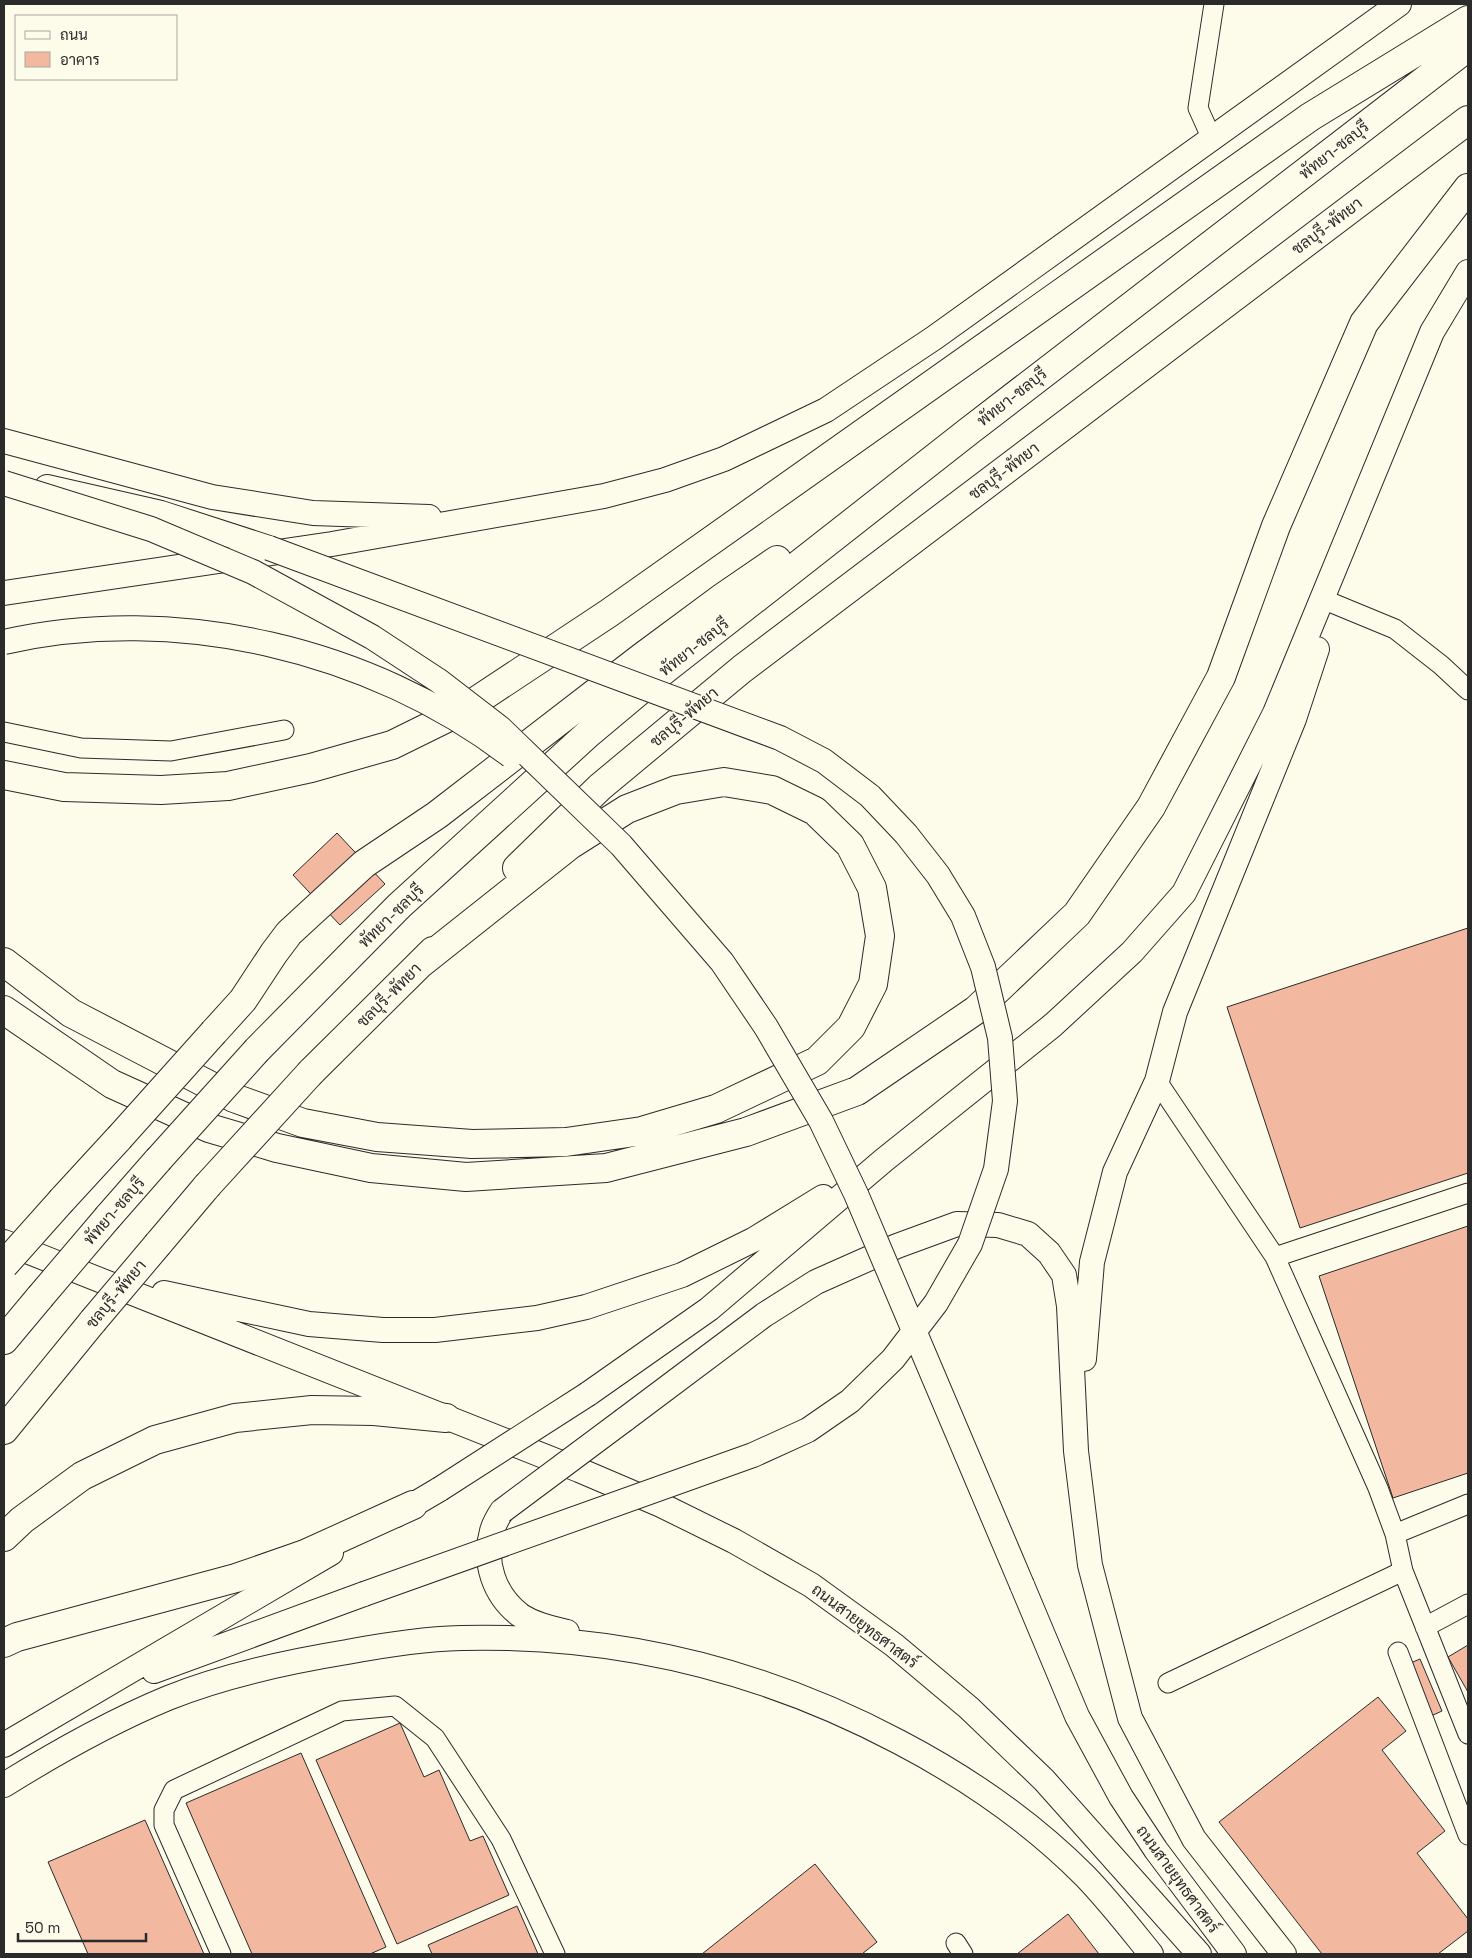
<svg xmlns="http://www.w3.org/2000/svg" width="1472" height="1958" font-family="'Space Grotesk',Sarabun,sans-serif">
  <rect width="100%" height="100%" fill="#fdfbea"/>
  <path fill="#f2b8a0" stroke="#2b2b2b" d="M337,833L385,884L340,925L293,875Z
    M1468,928V1173L1300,1228L1227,1007Z
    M1468,1226V1473L1393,1498L1319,1276Z
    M1468,1645V1692L1448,1657Z
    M1420,1659L1442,1711L1431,1716L1408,1664Z
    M1378,1697L1406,1731L1382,1750L1445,1831L1417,1853L1468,1919V1931L1438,1954H1322L1219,1822Z
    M400,1723L424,1777L439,1770L470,1841L483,1836L509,1895L397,1944L316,1760Z
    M301,1753L386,1947L370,1954H252L186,1803Z
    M145,1820L204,1954H88L48,1862Z
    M815,1864L877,1942L862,1954H702Z
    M517,1906L538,1954H432L428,1945Z
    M1068,1914L1099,1954H1017Z"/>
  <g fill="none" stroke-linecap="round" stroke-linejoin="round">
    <defs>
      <path id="minor" d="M1212,139L1198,108L1214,4
        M1332,603L1395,629L1441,665L1468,690
        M4,732L81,748L171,751L284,730
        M1157,1081L1275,1257L1378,1488L1395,1534L1403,1571L1468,1734
        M1275,1257L1468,1193
        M1395,1534L1468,1504
        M1425,1627L1468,1604
        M1398,1652L1468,1835
        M1168,1683L1403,1571
        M956,1943L963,1954
        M221,1954L164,1825V1810L174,1790L342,1711L395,1706L435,1738L501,1839L555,1954"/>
      <path id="major" d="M4,441L212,497L313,513L429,517
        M47,487L161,513L269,548
        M4,593L332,544L604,496L665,480L724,459L826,410L934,338L1399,4
        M4,1242L579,1470L661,1505L734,1541L811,1585L894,1645L969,1708L1044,1780L1199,1954
        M164,1293L309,1324L383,1330H435L537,1318L586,1307L682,1275L753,1240L823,1197
        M1084,1359L1092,1262L1115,1172L1157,1081L1175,1012L1294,719L1317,649
        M588,1394L709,1309L884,1160L1053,1025L1132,952L1184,893L1275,713L1432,332L1468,272
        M624,1420L764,1315L816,1282L897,1246L957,1224L998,1225L1028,1234L1049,1253L1064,1275L1069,1306L1076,1451L1090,1565L1130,1718L1194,1839L1284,1954
        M502,1511C498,1517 494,1524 492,1531C483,1562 494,1595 520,1615C533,1624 551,1628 567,1632
        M396,1515L440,1489
        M1022,1585L1077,1716L1121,1797L1156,1850L1234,1954
        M154,1671L364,1594
        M4,1745L331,1553
        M4,1785C57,1752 110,1722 168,1698C225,1675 286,1662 347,1652C384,1645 423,1639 461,1638C617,1634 761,1669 899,1742C966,1777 1031,1822 1085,1876C1109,1901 1130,1928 1151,1954"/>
      <path id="highway" d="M4,775L64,787L161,790L228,786L311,768L392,745L461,711L609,613L1310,117L1468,20
        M517,868L600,787L742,669L1468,120
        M4,962L71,1013L234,1098L303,1123L377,1137L472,1144L566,1142L642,1131L716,1109L817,1061L851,1027L873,984L880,936L872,888L850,845L815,811L772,790L724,782L676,790L627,809L570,845L420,964
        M4,1010L112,1084L209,1128L277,1148L371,1168L466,1177L606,1168L746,1132L857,1091L976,1010L1077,914L1151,807L1221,677L1276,526L1364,323L1468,188
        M214,1032L243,1000L274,953L289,933L364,864L437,815L642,657L723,597L777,560
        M257,1050L399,906L589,733L663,671L969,431L1468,47
        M311,1072L433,951
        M62,1200L119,1138
        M108,1217L158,1160
        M158,1244L207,1186
        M4,1340L40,1297
        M4,1430L93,1321
        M4,1537L22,1520L82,1476L155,1440L235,1418L312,1410L374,1411L446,1418
        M4,1643L17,1637L236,1578L305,1554L413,1505"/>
    </defs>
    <use href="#minor" stroke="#2b2b2b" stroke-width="21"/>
    <use href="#major" stroke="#2b2b2b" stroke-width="26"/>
    <use href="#highway" stroke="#2b2b2b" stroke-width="30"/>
    <use href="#minor" stroke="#fdfbea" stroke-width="19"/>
    <use href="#major" stroke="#fdfbea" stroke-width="24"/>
    <use href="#highway" stroke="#fdfbea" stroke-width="28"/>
    <defs>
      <path id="major-bridge" d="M4,483L151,529L253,572L372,637L439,681L500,728L621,845L722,962L766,1027L821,1121L856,1194L1022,1585
        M269,548L780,738L824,761L870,796L906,834L938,875L963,916L983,967L1000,1038L1005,1101L996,1169L970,1244L936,1303L893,1359L850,1401L808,1430L753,1455L364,1594
        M4,642C176,603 371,649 511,756
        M440,1489L588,1394
        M502,1511L624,1420"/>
      <path id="highway-bridge" d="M119,1138L214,1032
        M158,1160L257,1050
        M207,1186L311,1072
        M4,1265L62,1200
        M40,1297L108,1217
        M93,1321L158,1244"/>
    </defs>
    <use href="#major-bridge" stroke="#2b2b2b" stroke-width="26" stroke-linecap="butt"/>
    <use href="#highway-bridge" stroke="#2b2b2b" stroke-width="30" stroke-linecap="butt"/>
    <use href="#major-bridge" stroke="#fdfbea" stroke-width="24"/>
    <use href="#highway-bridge" stroke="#fdfbea" stroke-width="28"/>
  </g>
  <g text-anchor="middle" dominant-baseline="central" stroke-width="4" stroke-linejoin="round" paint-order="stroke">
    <g font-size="16" fill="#2b2b2b" stroke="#fdfbea">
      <text transform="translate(1334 150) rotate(-38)">พัทยา-ชลบุรี</text>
      <text transform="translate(1327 226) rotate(-37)">ชลบุรี-พัทยา</text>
      <text transform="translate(1012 397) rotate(-38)">พัทยา-ชลบุรี</text>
      <text transform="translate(1004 471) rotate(-37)">ชลบุรี-พัทยา</text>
      <text transform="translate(694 647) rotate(-38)">พัทยา-ชลบุรี</text>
      <text transform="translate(684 717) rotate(-40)">ชลบุรี-พัทยา</text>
      <text transform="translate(391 916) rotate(-44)">พัทยา-ชลบุรี</text>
      <text transform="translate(389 995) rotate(-45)">ชลบุรี-พัทยา</text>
      <text transform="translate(114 1211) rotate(-49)">พัทยา-ชลบุรี</text>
      <text transform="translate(116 1294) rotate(-50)">ชลบุรี-พัทยา</text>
      <text transform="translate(865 1626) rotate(37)">ถนนสายยุทธศาสตร์</text>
      <text transform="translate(1178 1879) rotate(54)">ถนนสายยุทธศาสตร์</text>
    </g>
  </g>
  <rect width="1472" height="1958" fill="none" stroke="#2b2b2b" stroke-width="10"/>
  <rect x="15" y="15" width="162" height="65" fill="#fdfbea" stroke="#a9a89e"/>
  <rect x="25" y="31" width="25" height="8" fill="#fdfbea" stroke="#a9a89e"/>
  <text x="60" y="40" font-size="15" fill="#2b2b2b">ถนน</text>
  <rect x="25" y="52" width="25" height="15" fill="#f2b8a0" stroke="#a9a89e"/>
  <text x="60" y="65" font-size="15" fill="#2b2b2b">อาคาร</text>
  <path d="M18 1933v8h128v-8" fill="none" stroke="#2b2b2b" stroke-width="2.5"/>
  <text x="25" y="1933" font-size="15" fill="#2b2b2b" stroke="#fdfbea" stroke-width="4" paint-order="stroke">50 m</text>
</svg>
